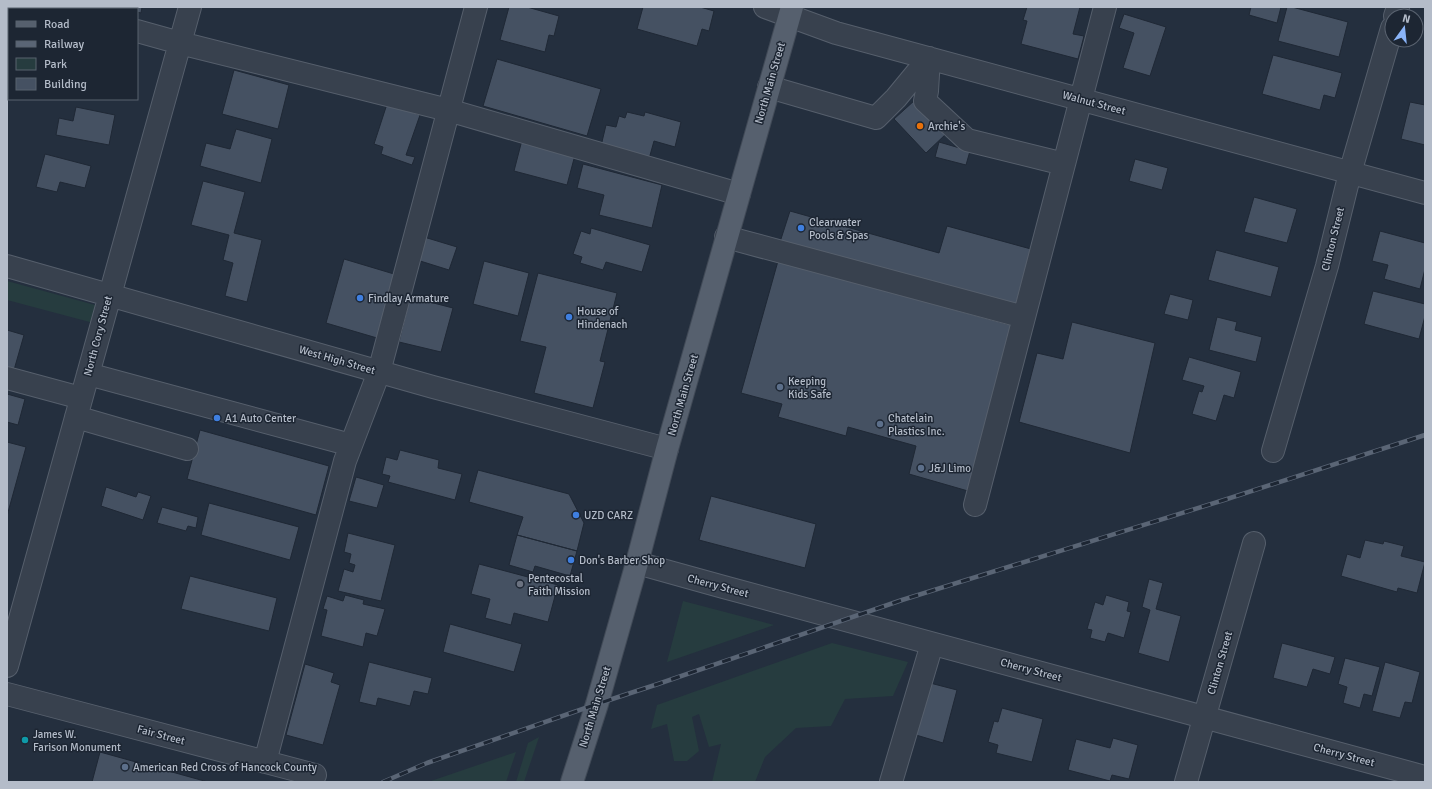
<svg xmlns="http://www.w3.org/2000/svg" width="1432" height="789" font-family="Signika,sans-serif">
  <rect width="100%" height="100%" fill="#242f3e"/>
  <path fill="#263c3f" d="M7,281L106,308L101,325L7,300Z
    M683,601L774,625L667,662Z
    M832,643L908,662L893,696L845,699L831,726L796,728L765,757L755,782H712L721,744L709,747L699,714L692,717L699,751L687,761H674L667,724L651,729L657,705Z
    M539,737L524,782H516L528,743Z
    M516,752L506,782H428Z"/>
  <path fill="#455162" stroke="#1f2835" d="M117,7H142L141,13L137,12V9H125Z
    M509,7H527L559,16L554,36L549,35L545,52L500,40Z
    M643,7H700L714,11L709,31L702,29L697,46L637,29Z
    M1027,7H1080L1073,34L1084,36L1078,59L1021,44L1027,21L1023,20Z
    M1251,7H1281L1277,23L1249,15Z
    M1287,7H1292L1348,22L1339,57L1278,41Z
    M1124,14L1166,27L1150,76L1123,68L1134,33L1119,28Z
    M1273,55L1342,73L1335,98L1324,95L1320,110L1262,94Z
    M497,59L601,89L587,136L483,106Z
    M234,70L289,85L278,129L222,114Z
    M915,100L947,133L926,153L894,119Z
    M1410,102L1425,105V145L1401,139Z
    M387,104L420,115L406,155L415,157L412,165L381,154L383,147L374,144Z
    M76,107L115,115L109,145L56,135L59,118L73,121Z
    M627,112L644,116L645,112L681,122L675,147L654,141L649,159L601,146L606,125L616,127L619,116L625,118Z
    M236,129L272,139L261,183L200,166L206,143L230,149Z
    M522,140L575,155L567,185L514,171Z
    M939,142L970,151L966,165L935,157Z
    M45,154L91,166L85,188L60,182L57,192L36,187Z
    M1135,159L1168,168L1162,190L1129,181Z
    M583,164L662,185L652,228L599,215L604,195L577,188Z
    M203,181L245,192L234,233L262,240L247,302L225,296L233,263L223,260L229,235L191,225Z
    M1254,197L1297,209L1287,243L1244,232Z
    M790,211L939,253L947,226L1031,249L1015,308L780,242Z
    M591,228L650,245L642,272L606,262L603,270L580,263L582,257L573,254L581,231L590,234Z
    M1380,231L1425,243V269L1420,289L1384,279L1388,265L1372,261Z
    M424,237L457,247L449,270L417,260Z
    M1216,250L1279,267L1271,297L1208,280Z
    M344,259L394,274L377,338L326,323Z
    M484,261L529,273L518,316L473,304Z
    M778,261L1014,326L968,491L909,474L916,446L848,427L846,436L778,417L782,404L741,393Z
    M538,273L617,293L600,361L605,362L593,408L534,393L546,347L520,341Z
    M1373,291L1425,304V316L1419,339L1364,324Z
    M1170,294L1193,300L1188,320L1164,314Z
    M410,297L453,308L441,352L399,342Z
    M1217,317L1237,322L1235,330L1262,337L1256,362L1209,350Z
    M1072,322L1155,343L1130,453L1019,422L1037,353L1063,359Z
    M7,330L24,335L14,370L7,368Z
    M1189,357L1241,372L1234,398L1224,395L1216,421L1192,414L1199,391L1202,392L1204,386L1182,380Z
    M7,394L25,399L18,425L7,422Z
    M200,430L329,466L316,515L187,479Z
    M7,442L26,447L7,516Z
    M400,450L439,460L438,468L462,474L455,500L388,482L390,476L382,474L386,457L397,460Z
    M478,470L569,494L584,523L577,551L517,535L523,517L469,502Z
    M356,477L384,485L377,508L349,501Z
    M106,487L136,497L138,492L151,496L143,520L101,506Z
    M711,496L816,524L805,568L699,540Z
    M209,503L299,527L290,560L201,535Z
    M162,507L198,517L196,528L188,526L186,531L157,523Z
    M348,533L395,545L381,601L338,591L344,569L353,572L355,565L349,563L351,554L344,552Z
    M517,535L577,551L570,576L535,566L533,572L509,565Z
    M1365,540L1383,544L1384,541L1404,546L1401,556L1425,562L1417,593L1398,588L1397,592L1341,576L1347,554L1360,558Z
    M479,564L558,585L548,622L514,613L511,625L485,618L490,599L471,594Z
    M190,576L277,598L269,631L181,609Z
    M1149,579L1163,583L1156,609L1181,616L1169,662L1138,653L1150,610L1142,607Z
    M345,595L364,600L363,604L385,609L377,636L366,633L363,647L321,636L327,610L323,609L327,596L343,601Z
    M1106,595L1129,602L1127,611L1131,612L1124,638L1108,633L1105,642L1090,638L1092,630L1087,629L1095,602L1103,605Z
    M450,624L522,644L514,672L443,652Z
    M1282,643L1335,657L1330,674L1313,669L1307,687L1273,678Z
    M1345,658L1380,667L1372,696L1364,694L1360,708L1343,703L1347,687L1338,684Z
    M369,662L432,678L428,694L414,691L410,706L378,698L376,706L359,702Z
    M1385,662L1420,672L1412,703L1405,702L1400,718L1372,711Z
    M305,664L334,673L331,682L340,685L323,745L286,735Z
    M930,683L957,690L943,743L916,735Z
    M1002,708L1043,719L1032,762L996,753L998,745L988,742L994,721L998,722Z
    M1113,738L1138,745L1129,779L1112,775L1110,781L1068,770L1076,739L1110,748Z
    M100,752L208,782H92Z"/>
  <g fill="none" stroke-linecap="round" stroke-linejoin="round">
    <defs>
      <path id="minor" d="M56,7L63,9
        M765,7L836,33L1425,193
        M1395,16L1398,7
        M137,31L180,43L448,110L739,194
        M929,58L927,91L925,101L967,140L1064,164
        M769,87L876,118L896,98L929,58
        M726,237L1024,317
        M7,266L433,387L667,449
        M88,374L351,445
        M7,378L81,398
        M76,417L187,449
        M1273,451L1327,266L1350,173L1392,28
        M975,505L1105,7
        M637,563C899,636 1162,705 1425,777
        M7,666L190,7
        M7,694L315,775
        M265,762L345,461L379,372L476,7
        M891,782L932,644
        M1186,782L1254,543"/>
      <path id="major" d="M572,782L597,704L637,563L667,449L792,7"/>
    </defs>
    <use href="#minor" stroke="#565f6c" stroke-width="24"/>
    <use href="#major" stroke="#414a57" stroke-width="24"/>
    <use href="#minor" stroke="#38414e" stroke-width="22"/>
    <use href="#major" stroke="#56606e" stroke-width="22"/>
    <defs>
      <path id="rail" d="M383,782L427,763L597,704L658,684L902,600L1224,500L1425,435"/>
    </defs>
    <use href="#rail" stroke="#5a6575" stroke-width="4.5"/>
    <use href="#rail" stroke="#1d2633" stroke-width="3" stroke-dasharray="9" stroke-linecap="butt"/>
  </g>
  <circle fill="#e8710a" stroke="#1d2633" stroke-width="1.5" cx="920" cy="126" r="4"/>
  <g fill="#3f7fe0" stroke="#1d2633" stroke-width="1.5">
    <circle cx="801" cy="228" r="4"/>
    <circle cx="360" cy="298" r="4"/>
    <circle cx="569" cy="317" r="4"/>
    <circle cx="217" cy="418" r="4"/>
    <circle cx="576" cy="515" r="4"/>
    <circle cx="571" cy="560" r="4"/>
  </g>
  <g fill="#5c6f8a" stroke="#1d2633" stroke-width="1.5">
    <circle cx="780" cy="387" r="4"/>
    <circle cx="880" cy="424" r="4"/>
    <circle cx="921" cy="468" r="4"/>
    <circle cx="125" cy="767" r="4"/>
  </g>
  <circle fill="#6b7280" stroke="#1d2633" stroke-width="1.5" cx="520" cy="584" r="4"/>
  <circle fill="#0f9aa8" stroke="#1d2633" stroke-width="1.5" cx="25" cy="740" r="4"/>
  <g text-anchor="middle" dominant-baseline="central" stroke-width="3" stroke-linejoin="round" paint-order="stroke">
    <g font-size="11" fill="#b4bcc9" stroke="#1d2633">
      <text transform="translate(770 83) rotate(-74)">North Main Street</text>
      <text transform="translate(1094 103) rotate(15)">Walnut Street</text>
      <text transform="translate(1333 239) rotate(-76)">Clinton Street</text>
      <text transform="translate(98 336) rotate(-75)">North Cory Street</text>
      <text transform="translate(337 360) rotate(16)">West High Street</text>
      <text transform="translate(683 395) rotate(-74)">North Main Street</text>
      <text transform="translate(718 586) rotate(15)">Cherry Street</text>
      <text transform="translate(1220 663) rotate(-74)">Clinton Street</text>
      <text transform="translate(1031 670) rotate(15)">Cherry Street</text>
      <text transform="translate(595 707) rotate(-73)">North Main Street</text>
      <text transform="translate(161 735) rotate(15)">Fair Street</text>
      <text transform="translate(1344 755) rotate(15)">Cherry Street</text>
    </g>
    <g font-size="11" fill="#b4bcc9" stroke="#1d2633" text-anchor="start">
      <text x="928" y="126">Archie's</text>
      <text x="809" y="222">Clearwater<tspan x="809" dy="13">Pools &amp; Spas</tspan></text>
      <text x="368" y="298">Findlay Armature</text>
      <text x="577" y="311">House of<tspan x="577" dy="13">Hindenach</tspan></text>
      <text x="788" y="381">Keeping<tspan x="788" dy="13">Kids Safe</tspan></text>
      <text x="225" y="418">A1 Auto Center</text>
      <text x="888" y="418">Chatelain<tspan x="888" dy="13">Plastics Inc.</tspan></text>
      <text x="929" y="468">J&amp;J Limo</text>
      <text x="584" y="515">UZD CARZ</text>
      <text x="579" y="560">Don's Barber Shop</text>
      <text x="528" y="578">Pentecostal<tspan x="528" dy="13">Faith Mission</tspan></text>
      <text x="33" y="734">James W.<tspan x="33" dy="13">Farison Monument</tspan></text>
      <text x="133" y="767">American Red Cross of Hancock County</text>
    </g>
  </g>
  <rect width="1432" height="789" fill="none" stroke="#b4bcc9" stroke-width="16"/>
  <rect x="8" y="8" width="130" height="92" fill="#1d2633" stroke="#59626f"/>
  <rect x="16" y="21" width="20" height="6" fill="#56606e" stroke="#59626f"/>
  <text x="44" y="28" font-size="12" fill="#b4bcc9">Road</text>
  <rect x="16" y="41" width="20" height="6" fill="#5a6575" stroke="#59626f"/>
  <text x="44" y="48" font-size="12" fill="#b4bcc9">Railway</text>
  <rect x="16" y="58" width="20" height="12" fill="#263c3f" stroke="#59626f"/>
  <text x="44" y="68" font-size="12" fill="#b4bcc9">Park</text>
  <rect x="16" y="78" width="20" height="12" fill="#455162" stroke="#59626f"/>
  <text x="44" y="88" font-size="12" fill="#b4bcc9">Building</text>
  <g transform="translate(1404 28) rotate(15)"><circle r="19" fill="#1d2633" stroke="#59626f"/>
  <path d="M0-3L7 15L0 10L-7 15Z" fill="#8ab4f8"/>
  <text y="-6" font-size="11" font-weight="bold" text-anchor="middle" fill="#b4bcc9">N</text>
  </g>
</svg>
